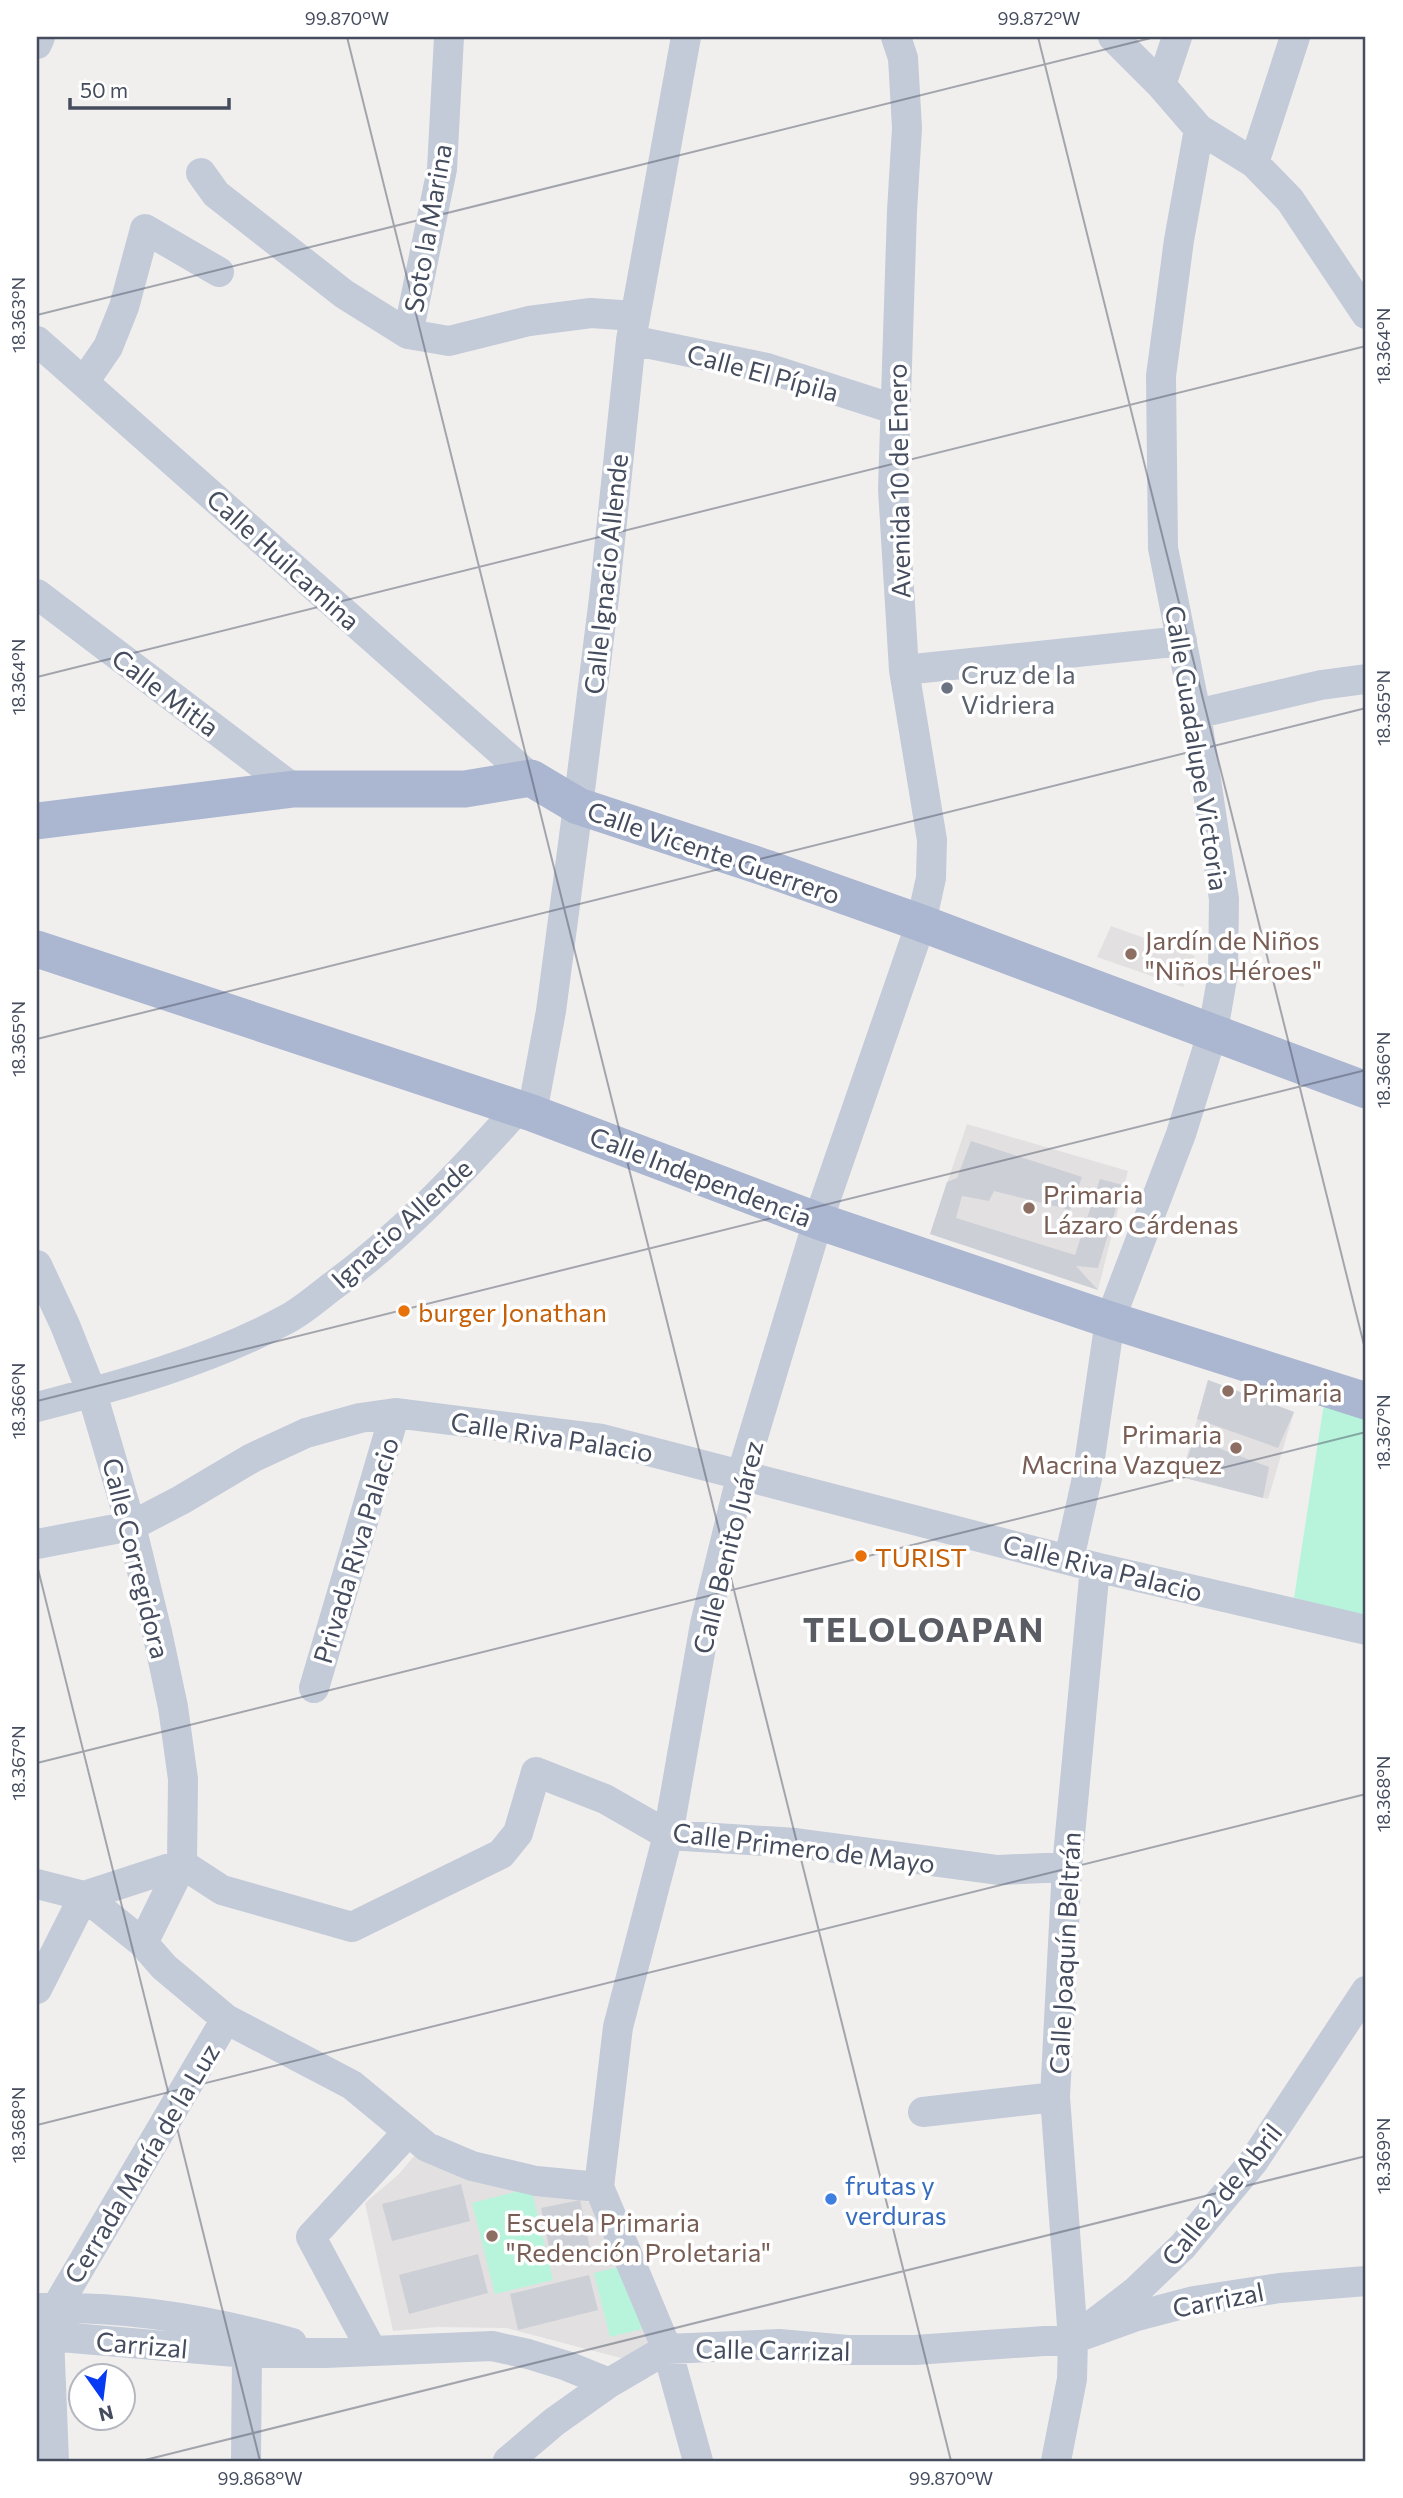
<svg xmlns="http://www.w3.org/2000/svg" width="1403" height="2498" font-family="Commissioner,sans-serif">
  <rect width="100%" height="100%" fill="#f1efee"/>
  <path fill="#e2e0e0" d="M1111,926L1195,956L1183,987L1097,957Z
    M967,1124L1128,1171L1098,1290L930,1234Z
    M1208,1380L1294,1412L1268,1499L1181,1477Z
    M425,2143L600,2206L657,2342L632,2361L506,2328L437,2327L393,2331L365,2203L399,2174Z"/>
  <path fill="#b8f4dc" d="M1324,1403L1366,1418V1616L1294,1598Z
    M531,2188L553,2280L495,2294L472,2203Z
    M626,2265L642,2329L610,2337L594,2273Z"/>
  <path fill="#cdcfd7" d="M971,1141L1082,1177L1070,1210L994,1191L989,1201L962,1196L956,1218L1075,1255L1100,1179L1123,1185L1098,1268L1076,1266L1098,1290L930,1234L947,1182L957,1178Z
    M1208,1380L1294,1412L1278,1448L1197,1419Z
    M1194,1439L1269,1467L1263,1498L1181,1477Z
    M461,2184L470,2221L392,2241L382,2204Z
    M580,2200L592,2258L553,2266L541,2208Z
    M478,2254L488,2293L409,2314L399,2275Z
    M589,2275L598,2310L518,2330L510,2294Z"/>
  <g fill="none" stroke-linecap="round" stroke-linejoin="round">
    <path stroke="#c3cad8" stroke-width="30" d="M1113,37L1161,85L1199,129L1254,163L1290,200L1366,314
      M37,44L40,37
      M1161,85L1177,37
      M1254,163L1295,37
      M201,173L216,194L344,294L408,334L449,341L529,321L591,313L635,316
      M408,334L442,169L449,37
      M631,340L767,368L894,409
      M37,341L531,778
      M84,382L108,347L124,307L145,229L219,272
      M37,594L294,789
      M904,670L1182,641
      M1196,714L1321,685L1366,679
      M532,1113L551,1011L578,806L604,598L631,340L686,37
      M37,1265L65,1325L92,1393L131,1526L157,1632L173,1707L183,1779L182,1864L84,1896L37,1989
      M37,1407C122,1385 209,1361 287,1319C302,1311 316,1299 330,1288C401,1237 459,1174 518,1109
      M37,1544L131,1526L181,1500L252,1458L306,1433L360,1418L395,1413L602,1439L1095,1567L1366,1630
      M1069,1559L1087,1478L1110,1320L1181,1134L1213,1031L1223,973L1224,899L1196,714L1163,548L1161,376L1179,240L1199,129
      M314,1688L395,1413
      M37,1884L84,1896L143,1943L164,1967L226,2019L352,2085L427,2147L472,2166L536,2181L599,2187
      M143,1943L182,1864L222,1890L352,1927L501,1854L518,1833L536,1772L605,1799L668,1835L796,1843L998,1870L1067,1867
      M923,2112L1055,2097
      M41,2308C125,2306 211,2320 292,2343
      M1096,2322L1135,2292L1183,2246L1253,2162L1366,1991
      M37,2337L49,2336L247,2353H325L492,2346L528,2354L567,2366L609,2383
      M372,2351L311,2237L407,2133
      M54,2461L49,2336L56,2308L226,2019
      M246,2461L247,2353L249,2335
      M508,2461L554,2422L609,2383L667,2349L779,2344L848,2350H915L1073,2339L1137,2316L1194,2301L1280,2288L1366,2281
      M698,2461L667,2349L599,2187L618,2027L668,1835L705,1624L742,1473L818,1221L921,923L931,878L932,840L904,670L893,489L902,211L907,128L903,58L896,37
      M1056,2461L1072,2379L1073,2339L1055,2097L1067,1867L1095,1567"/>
    <path stroke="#abb6d0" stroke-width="37" d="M37,821L294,789H465L531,778L578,806L766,868L921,923L1366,1090
      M37,949L532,1113L818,1221L1110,1320L1366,1401"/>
  </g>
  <path fill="none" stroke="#444c5e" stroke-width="2" stroke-opacity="0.45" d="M347,37L951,2461M1038,37L1366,1353M37,315L1155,37M37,677L1366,346M37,1039L1366,708M37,1401L1366,1070M37,1565L260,2461M37,1763L1366,1432M37,2125L1366,1794M141,2461L1366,2156"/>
  <circle fill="#6b7280" stroke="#fff" stroke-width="2.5" cx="947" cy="688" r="7"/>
  <g fill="#8d6e63" stroke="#fff" stroke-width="2.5">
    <circle cx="1131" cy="954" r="7"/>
    <circle cx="1029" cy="1208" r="7"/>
    <circle cx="1228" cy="1391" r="7"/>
    <circle cx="1236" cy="1448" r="7"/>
    <circle cx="492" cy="2236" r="7"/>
  </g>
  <g fill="#e8710a" stroke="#fff" stroke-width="2.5">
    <circle cx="404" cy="1311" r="7"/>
    <circle cx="861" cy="1556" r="7"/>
  </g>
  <circle fill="#3f7fe0" stroke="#fff" stroke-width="2.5" cx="831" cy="2199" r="7"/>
  <g text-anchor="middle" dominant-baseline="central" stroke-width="7" stroke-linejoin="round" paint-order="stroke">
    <g font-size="26" fill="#444c5e" stroke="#fff">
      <text transform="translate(427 228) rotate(-80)">Soto la Marina</text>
      <text transform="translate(763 372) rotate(15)">Calle El Pípila</text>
      <text transform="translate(898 481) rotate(-91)">Avenida 10 de Enero</text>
      <text transform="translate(284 559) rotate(42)">Calle Huilcamina</text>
      <text transform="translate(605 574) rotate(-84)">Calle Ignacio Allende</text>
      <text transform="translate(166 692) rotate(37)">Calle Mitla</text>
      <text transform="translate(1198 748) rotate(81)">Calle Guadalupe Victoria</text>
      <text transform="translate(714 852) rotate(19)">Calle Vicente Guerrero</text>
      <text transform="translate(701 1176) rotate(21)">Calle Independencia</text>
      <text transform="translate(401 1223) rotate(-42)">Ignacio Allende</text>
      <text transform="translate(552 1436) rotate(9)">Calle Riva Palacio</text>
      <text transform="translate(727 1547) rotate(-76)">Calle Benito Juárez</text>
      <text transform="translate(355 1550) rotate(-73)">Privada Riva Palacio</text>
      <text transform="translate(137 1558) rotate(76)">Calle Corregidora</text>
      <text transform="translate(1103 1567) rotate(14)">Calle Riva Palacio</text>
      <text transform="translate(804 1847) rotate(7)">Calle Primero de Mayo</text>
      <text transform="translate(1064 1953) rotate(-87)">Calle Joaquín Beltrán</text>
      <text transform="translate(141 2163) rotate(-59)">Cerrada María de la Luz</text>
      <text transform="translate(1221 2194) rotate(-51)">Calle 2 de Abril</text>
      <text transform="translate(1218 2299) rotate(-11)">Carrizal</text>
      <text transform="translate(142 2344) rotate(5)">Carrizal</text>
      <text transform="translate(773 2349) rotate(1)">Calle Carrizal</text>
    </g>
    <g font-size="26" fill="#5b616d" stroke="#fff" text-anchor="start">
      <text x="961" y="673">Cruz de la<tspan x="961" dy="30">Vidriera</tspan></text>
    </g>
    <g font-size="26" fill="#785e54" stroke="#fff" text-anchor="start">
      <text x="1145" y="939">Jardín de Niños<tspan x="1145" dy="30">"Niños Héroes"</tspan></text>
      <text x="1043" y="1193">Primaria<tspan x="1043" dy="30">Lázaro Cárdenas</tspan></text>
      <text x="1242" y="1391">Primaria</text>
      <text x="1222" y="1433" text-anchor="end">Primaria<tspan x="1222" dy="30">Macrina Vazquez</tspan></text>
      <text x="506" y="2221">Escuela Primaria<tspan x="506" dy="30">"Redención Proletaria"</tspan></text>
    </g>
    <g font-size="26" fill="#c56008" stroke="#fff" text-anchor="start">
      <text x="418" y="1311">burger Jonathan</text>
      <text x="875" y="1556">TURIST</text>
    </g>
    <g font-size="26" fill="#366cbe" stroke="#fff" text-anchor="start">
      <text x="845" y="2184">frutas y<tspan x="845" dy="30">verduras</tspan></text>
    </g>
    <g font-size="33" font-weight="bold" letter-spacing="2" fill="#5a5c64" stroke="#fff">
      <text x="924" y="1628">TELOLOAPAN</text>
    </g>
  </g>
  <rect width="1403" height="2498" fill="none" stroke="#ffffff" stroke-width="77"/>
  <g transform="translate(102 2397) rotate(166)"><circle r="33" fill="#ffffff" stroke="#b4b7bf" stroke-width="2"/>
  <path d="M0-5L12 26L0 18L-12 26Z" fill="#063af3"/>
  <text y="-10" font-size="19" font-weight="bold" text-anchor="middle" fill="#444c5e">N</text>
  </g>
  <path d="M70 98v10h159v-10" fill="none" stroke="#444c5e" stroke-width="3.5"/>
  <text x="80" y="98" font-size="21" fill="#444c5e" stroke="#ffffff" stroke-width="5" paint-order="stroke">50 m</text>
  <rect x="38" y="38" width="1326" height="2422" fill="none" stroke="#444c5e" stroke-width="2.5"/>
  <g font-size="18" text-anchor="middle" fill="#444c5e">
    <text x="347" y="25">99.870°W</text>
    <text x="1039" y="25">99.872°W</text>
    <text transform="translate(19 315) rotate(-90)" y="6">18.363°N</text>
    <text transform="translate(1384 346) rotate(-90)" y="6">18.364°N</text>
    <text transform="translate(19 677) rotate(-90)" y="6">18.364°N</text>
    <text transform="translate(1384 708) rotate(-90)" y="6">18.365°N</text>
    <text transform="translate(19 1039) rotate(-90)" y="6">18.365°N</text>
    <text transform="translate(1384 1070) rotate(-90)" y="6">18.366°N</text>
    <text transform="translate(19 1401) rotate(-90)" y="6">18.366°N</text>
    <text transform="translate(1384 1432) rotate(-90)" y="6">18.367°N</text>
    <text transform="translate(19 1763) rotate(-90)" y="6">18.367°N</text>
    <text transform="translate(1384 1794) rotate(-90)" y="6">18.368°N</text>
    <text transform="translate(19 2125) rotate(-90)" y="6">18.368°N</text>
    <text transform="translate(1384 2156) rotate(-90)" y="6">18.369°N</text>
    <text x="260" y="2485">99.868°W</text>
    <text x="951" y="2485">99.870°W</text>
  </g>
</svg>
